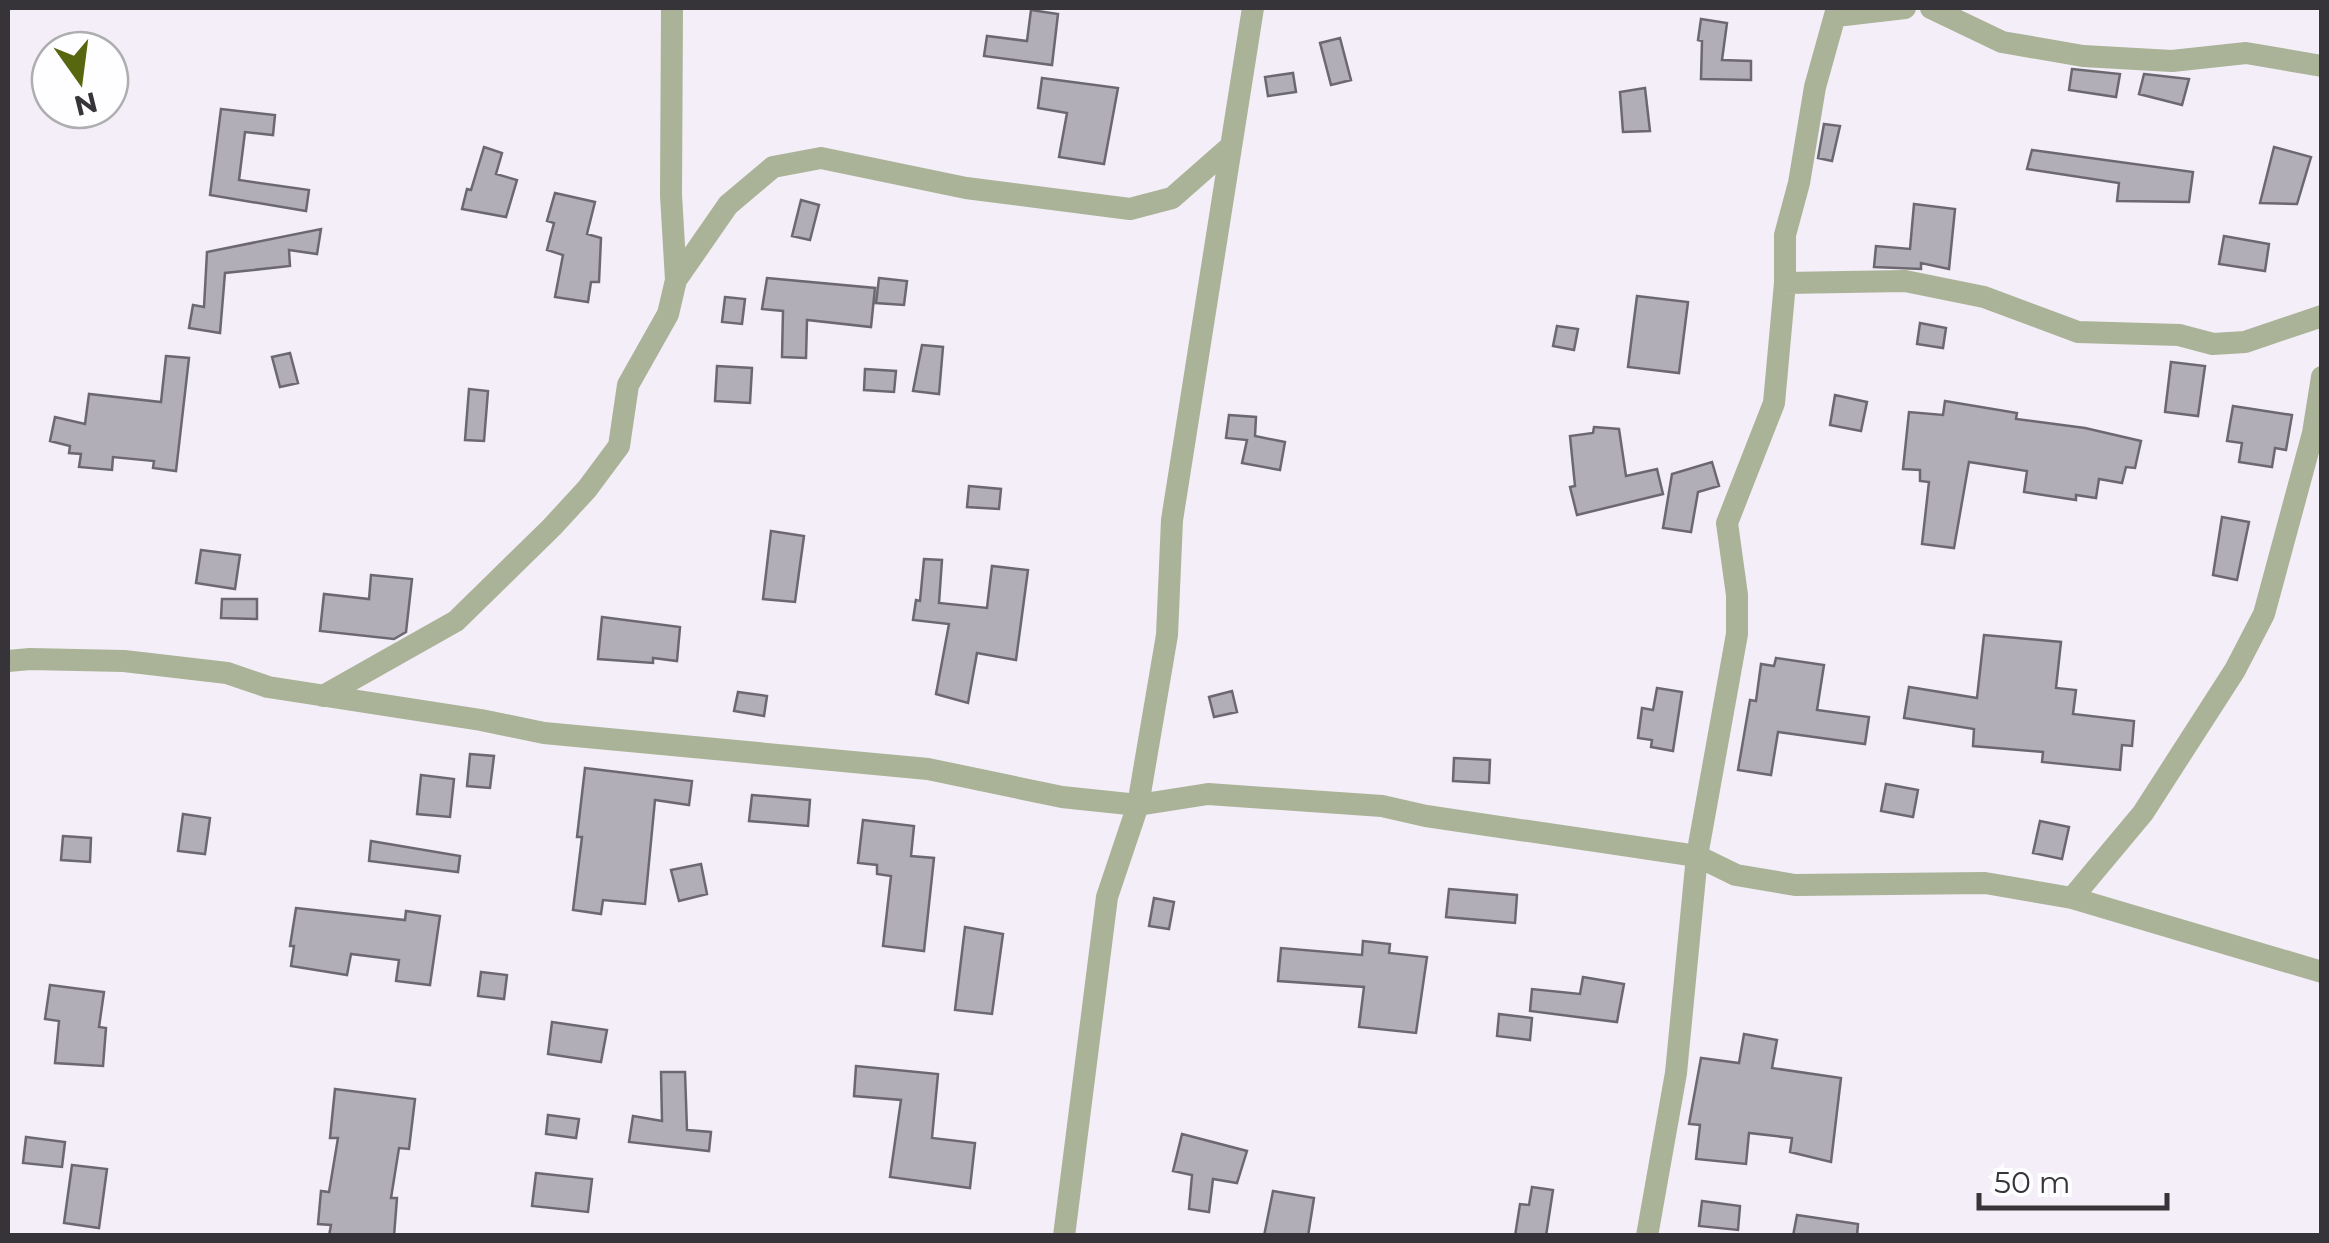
<svg xmlns="http://www.w3.org/2000/svg" width="2329" height="1243" font-family="Montserrat,sans-serif">
  <rect width="100%" height="100%" fill="#f3eef7"/>
  <path fill="#b2aeb7" stroke="#6c6870" stroke-width="2.5" d="M1031,10L1058,14L1052,65L984,56L987,36L1027,41Z
    M1701,19L1727,23L1722,60L1751,61V80L1701,79L1702,41L1698,40Z
    M1340,38L1351,80L1331,85L1320,43Z
    M2072,69L2120,74L2116,97L2069,90Z
    M1293,73L1296,92L1268,96L1265,77Z
    M2144,74L2189,79L2182,105L2139,94Z
    M1042,78L1118,88L1104,164L1059,157L1067,113L1038,108Z
    M1645,88L1650,131L1623,132L1620,92Z
    M221,109L275,115L273,135L245,132L239,180L309,190L306,211L210,195Z
    M1824,124L1840,126L1832,161L1818,158Z
    M484,147L502,153L496,174L517,180L506,217L462,209L467,189L471,190Z
    M2274,147L2311,157L2297,204L2260,203Z
    M2032,150L2193,172L2189,202L2117,201L2119,183L2027,169Z
    M555,193L595,202L587,234L601,238L599,282H591L588,302L555,297L563,255L547,250L554,223L547,221Z
    M801,200L819,205L810,240L792,236Z
    M1914,204L1955,209L1949,269L1921,263V269L1874,267L1876,246L1910,249Z
    M321,229L317,254L289,250L290,266L225,273L220,333L189,328L193,305L204,307L207,252Z
    M2224,236L2269,244L2265,271L2219,264Z
    M767,278L875,288L871,327L807,320L806,358L782,357L783,311L762,309Z
    M879,278L907,281L904,305L876,303Z
    M1637,296L1688,302L1679,373L1628,367Z
    M725,297L745,299L742,324L722,322Z
    M1920,323L1946,328L1943,348L1917,344Z
    M1557,326L1578,329L1574,350L1553,346Z
    M922,345L943,347L939,394L913,391Z
    M290,353L298,383L280,387L272,357Z
    M166,356L189,358L176,471L153,468L154,461L113,457L112,470L79,467L81,454L69,453L70,446L50,441L55,417L85,424L89,394L161,402Z
    M2171,362L2205,366L2198,416L2165,412Z
    M717,366L752,368L750,403L715,401Z
    M865,369L896,371L894,392L864,390Z
    M469,389L488,391L484,441L465,440Z
    M1835,395L1867,402L1861,431L1830,425Z
    M1945,401L2017,413L2016,419L2085,428L2141,441L2135,468L2126,467L2122,483L2099,479L2096,498L2076,495V500L2024,492L2027,471L1969,462L1954,548L1922,544L1929,482L1920,481V470L1903,469L1909,412L1943,415Z
    M2233,406L2292,415L2286,450L2275,448L2272,467L2239,462L2242,443L2227,441Z
    M1229,415L1256,417L1255,436L1285,442L1280,470L1242,463L1247,440L1226,438Z
    M1594,427L1619,429L1626,476L1657,469L1663,494L1577,515L1570,487L1575,486L1570,436L1593,433Z
    M1712,462L1719,486L1698,492L1691,532L1663,528L1672,474Z
    M969,486L1001,489L999,509L967,507Z
    M2222,517L2249,522L2237,580L2213,575Z
    M771,531L804,536L795,602L763,599Z
    M201,550L240,555L235,589L196,583Z
    M924,559L942,560L939,603L987,608L992,566L1028,570L1016,660L977,653L968,703L936,694L949,624L913,620L916,600L920,601Z
    M371,575L412,579L406,632L394,639L320,631L324,594L369,599Z
    M222,599H257V619L221,618Z
    M602,617L680,627L677,661L653,658V663L598,659Z
    M1984,635L2061,642L2056,688L2076,690L2073,714L2134,721L2132,746L2122,745L2120,770L2042,762L2043,752L1973,746L1974,729L1904,718L1909,687L1977,698Z
    M1776,658L1824,665L1817,710L1869,717L1865,744L1778,732L1771,775L1738,770L1750,700L1756,701L1761,664L1774,666Z
    M1657,688L1682,692L1673,751L1651,747L1652,740L1638,738L1642,708L1653,710Z
    M1232,691L1237,712L1214,717L1209,697Z
    M738,692L767,696L764,716L734,711Z
    M470,754L494,756L490,788L467,786Z
    M1454,758L1490,760L1489,783L1453,781Z
    M585,768L692,781L689,805L655,800L645,904L603,900L601,914L573,910L582,837H577Z
    M421,775L454,779L450,817L417,814Z
    M1886,784L1918,790L1913,817L1881,811Z
    M752,795L810,800L808,826L749,821Z
    M183,814L210,818L205,854L178,851Z
    M863,820L914,826L911,856L934,858L924,951L883,946L891,876L877,874V865L858,863Z
    M2040,821L2069,827L2062,859L2033,853Z
    M63,836L91,838L90,862L61,860Z
    M371,841L460,856L458,872L369,861Z
    M701,864L707,894L679,901L671,870Z
    M1449,889L1517,895L1515,923L1446,917Z
    M1154,898L1174,902L1169,929L1149,926Z
    M296,908L405,920L406,911L440,916L430,985L396,981L399,960L351,954L347,975L291,966L294,946H290Z
    M965,927L1003,934L992,1014L955,1010Z
    M1363,941L1390,944L1389,953L1427,957L1416,1033L1359,1027L1364,987L1278,981L1281,948L1362,955Z
    M481,972L507,975L504,999L478,996Z
    M1583,977L1624,984L1617,1022L1530,1011L1532,989L1580,994Z
    M50,985L104,992L99,1027L106,1028L103,1066L55,1063L59,1021L45,1019Z
    M1499,1014L1532,1018L1530,1040L1497,1036Z
    M552,1022L607,1030L601,1062L548,1054Z
    M1744,1034L1777,1040L1772,1068L1841,1078L1831,1162L1790,1152L1792,1138L1749,1133L1746,1164L1696,1159L1700,1125L1689,1124L1701,1058L1739,1063Z
    M856,1066L938,1074L932,1138L975,1143L970,1188L890,1177L901,1100L854,1096Z
    M661,1072H685L687,1130L711,1132L709,1151L629,1142L633,1116L662,1121Z
    M335,1089L415,1099L409,1149L399,1148L391,1198H397L394,1236H329L331,1225L318,1224L321,1191L329,1192L338,1138H330Z
    M548,1115L579,1119L576,1138L546,1134Z
    M1182,1134L1247,1151L1237,1183L1213,1179L1209,1212L1189,1209L1192,1175L1173,1171Z
    M26,1137L65,1142L62,1167L23,1163Z
    M72,1165L107,1169L99,1228L64,1223Z
    M536,1173L592,1179L588,1212L532,1206Z
    M1532,1187L1553,1190L1546,1236H1515L1520,1204L1529,1205Z
    M1273,1191L1314,1198L1308,1236H1264Z
    M1702,1201L1740,1206L1738,1230L1699,1226Z
    M1797,1215L1858,1224L1857,1236H1793Z"/>
  <g fill="none" stroke-linecap="round" stroke-linejoin="round">
    <path stroke="#aab297" stroke-width="22" d="M1931,8L2002,42L2083,56L2172,61L2246,53L2322,66
      M1836,16L1905,8
      M676,280L728,205L773,167L821,158L966,188L1130,209L1172,198L1230,147
      M1785,283L1905,281L1984,297L2078,332L2179,335L2213,344L2245,342L2322,316
      M8,661L30,659L124,661L227,673L268,687L481,720L544,733L928,769L1062,797L1138,805L1208,794L1382,806L1426,816L1697,856L1736,875L1795,885L1985,883L2072,898L2322,972
      M323,696L456,621L552,527L587,489L619,446L628,385L668,314L676,280L671,195L672,8
      M2072,898L2143,813L2235,670L2264,614L2313,433L2322,377
      M1064,1236L1107,897L1138,805L1167,635L1172,520L1253,8
      M1647,1236L1676,1073L1697,856L1737,634V595L1727,523L1774,403L1785,283V235L1799,183L1815,87L1837,8"/>
  </g>
  <rect width="2329" height="1243" fill="none" stroke="#363438" stroke-width="20"/>
  <g transform="translate(80 80) rotate(166)"><circle r="48" fill="#fefdff" stroke="#aeadaf" stroke-width="2.5"/>
  <path d="M0-8L18 38L0 25L-18 38Z" fill="#57670f"/>
  <text y="-15" font-size="28" font-weight="bold" text-anchor="middle" fill="#363438">N</text>
  </g>
  <path d="M1979 1193v15h188v-15" fill="none" stroke="#363438" stroke-width="5"/>
  <text x="1994" y="1193" font-size="30" fill="#363438" stroke="#fefdff" stroke-width="8" paint-order="stroke">50 m</text>
</svg>
